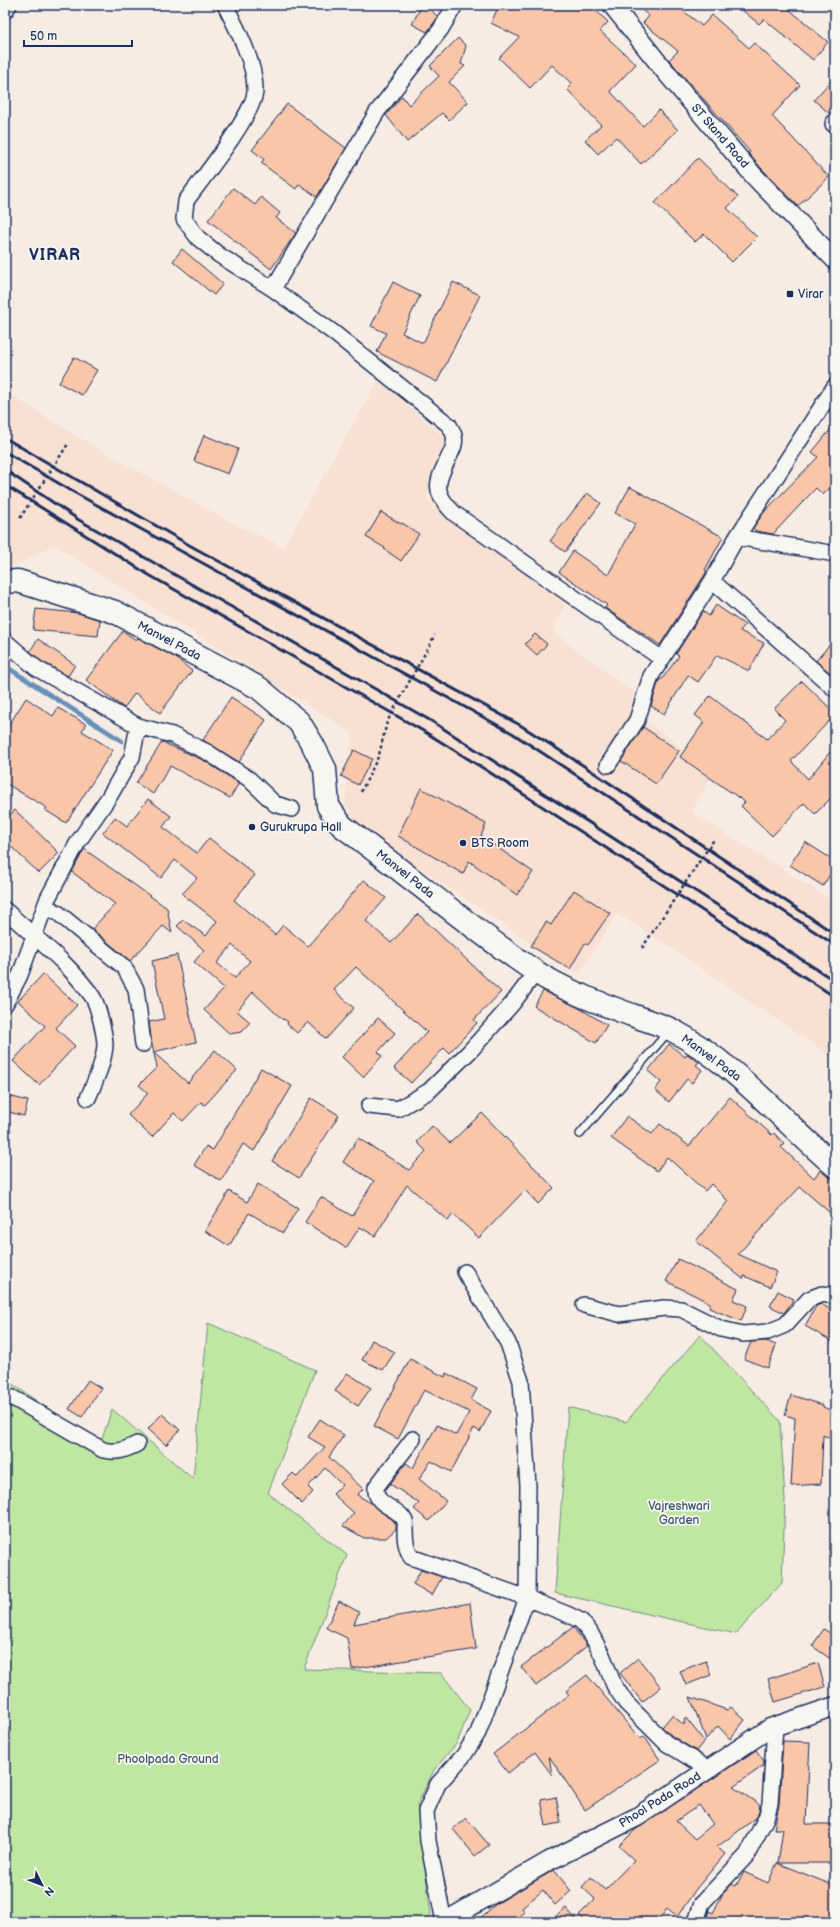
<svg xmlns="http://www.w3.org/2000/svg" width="840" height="1927" font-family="'Balsamiq Sans',sans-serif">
  <rect width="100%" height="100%" fill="#f7ece4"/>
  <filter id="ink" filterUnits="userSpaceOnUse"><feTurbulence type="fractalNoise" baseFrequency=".025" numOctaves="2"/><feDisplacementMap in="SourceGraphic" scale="8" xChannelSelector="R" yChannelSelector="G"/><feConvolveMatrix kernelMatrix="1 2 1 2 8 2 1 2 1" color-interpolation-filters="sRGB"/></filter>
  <g filter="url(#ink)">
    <path fill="#f8e1d3" d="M378,380L446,438L443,456L427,498L439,509L567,601L553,632L651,705L642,718L714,772L692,812L835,902V1059L659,940L617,914L579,975L358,827L345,802L352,733L54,545L5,571V391L95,447L233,523L283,547Z"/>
    <path fill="#c0e7a2" stroke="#6e8b80" d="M208,1323L315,1370L268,1493L347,1555L304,1669L441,1673L470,1710L457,1743L434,1770L417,1805L431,1915L423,1922H5V1379L100,1445L112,1409L193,1479Z
      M700,1335L780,1421L785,1499L782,1583L736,1634L555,1593L568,1407L626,1422Z"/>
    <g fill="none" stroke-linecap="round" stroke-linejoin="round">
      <path stroke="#6590ba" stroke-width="4.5" d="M5,666L122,741"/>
    </g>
    <path fill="#f9c6aa" stroke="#1b2f5e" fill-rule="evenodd" d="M422,5H426L438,17L427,32L412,24Z
      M499,5H590L608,22L600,31L636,64L610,91L643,126L659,110L678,130L641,164L616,137L598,154L585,140L601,125L567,89L572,84L552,65L530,88L499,58L519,37L491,23Z
      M636,5H676L702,26L712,15L749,48L754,43L800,85L772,116L829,177L798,206L762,169L748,153L750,152L672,63L669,60L678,51L643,23L649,16Z
      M736,5H784L828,42L813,60L764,19L759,24Z
      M458,38L466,46L461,64L465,66L449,82L468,102L449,120L442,113L407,142L386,115L402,96L409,105L439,76L430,66Z
      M835,76V112L830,114L814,100Z
      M287,104L346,148L317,197L299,184L296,189L261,163L264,159L252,150Z
      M698,158L738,197L727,208L757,237L732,262L704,234L695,242L655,203Z
      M233,188L255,205L261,197L280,213L276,218L296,233L271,269L208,220Z
      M182,249L223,284L214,295L173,261Z
      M393,282L420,296L402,333L423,343L453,282L480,295L437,382L377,352L386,333L371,326Z
      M74,357L97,370L82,395L59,383Z
      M835,424V483L823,495L816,488L773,534L756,531L753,528L765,511L818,457L812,452Z
      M204,435L238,449L228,474L194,461Z
      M630,487L723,537L705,570L707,571L704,576L660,645L605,608L607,605L559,572L573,551L608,575L635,524L615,513Z
      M587,493L601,503L565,552L550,541Z
      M381,512L401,524L402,523L419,534L401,561L384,549L385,548L366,537Z
      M716,605L745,625L740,631L764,643L749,671L717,655L698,682L688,675L664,714L651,706L659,680L662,679L679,656L676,654L703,611L709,616Z
      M36,609L78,613L100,620L98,636L33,630Z
      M123,631L136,640L138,638L176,658L192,671L160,713L135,693L124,708L86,680Z
      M535,634L547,644L537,655L525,644Z
      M835,638V677L816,661Z
      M38,639L75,665L68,676L41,661L30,651Z
      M802,681L835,713V715L791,761L808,779L835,746V794L815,814L804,803L772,836L741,806L745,802L680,757L704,722L695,715L710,696L767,739L785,720L774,709Z
      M231,697L266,720L239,762L203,740Z
      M26,698L53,716L58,708L86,724L82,731L113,750L66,823L45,810L47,808L5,783V731Z
      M643,727L679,751L656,784L621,761Z
      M162,742L203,760L239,783L230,798L170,766L153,794L136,783Z
      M354,750L372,759L358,785L341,776Z
      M421,788L486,824L481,836L533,872L517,895L469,861L463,874L398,836Z
      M148,799L171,816L163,827L197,853L209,838L255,875L234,900L275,935L283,925L308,946L364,880L386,898L366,921L391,943L418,914L501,992L474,1020L477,1023L449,1053L444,1048L411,1083L394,1068L427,1032L356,967L334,990L354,1008L326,1039L308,1022L297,1033L287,1024L288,1022L284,1019L283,1020L253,992L237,1011L250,1022L241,1032L230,1034L204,1010L224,988L194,962L204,950L177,926L183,920L206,936L217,921L182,894L197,878L175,860L161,878L103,833L115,817L127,826ZM232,945L250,961L235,978L217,963Z
      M15,810L59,853L39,873L5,841V820Z
      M805,842L835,861V866L823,886L790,865Z
      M84,849L167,908L172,933L163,926L130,961L92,929L115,904L72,872Z
      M574,890L610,913L588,945L585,943L570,969L531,946L546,922L551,925Z
      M177,955L196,1042L153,1052L188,1083L215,1050L237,1070L205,1105L201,1102L183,1121L174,1113L152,1137L128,1115L148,1093L139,1085L157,1067L152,1045L149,1022L164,1019L152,961Z
      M43,974L77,1005L56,1028L75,1046L39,1085L13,1061L45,1026L18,1001Z
      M543,991L579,1008L607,1025L596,1043L534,1006Z
      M378,1018L395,1033L378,1052L382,1056L363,1077L342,1057Z
      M669,1044L685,1057L687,1054L699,1062L696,1065L702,1070L692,1083L687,1079L669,1102L655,1090L661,1082L648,1071Z
      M261,1068L292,1086L254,1151L243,1144L221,1181L194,1165L206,1146L213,1150Z
      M5,1095L28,1101L24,1116L5,1111Z
      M730,1097L772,1135L774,1133L784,1144L781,1147L814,1178L820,1170L835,1183V1217L800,1187L738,1254L777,1272L770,1287L744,1276L743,1279L696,1241L728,1201L711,1184L705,1191L667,1157L657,1171L611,1138L627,1116L652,1134L660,1124L689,1146Z
      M311,1098L339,1115L299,1178L272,1161Z
      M482,1113L554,1188L538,1204L525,1190L479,1238L453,1214L448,1221L407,1185L375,1236L360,1227L346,1248L305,1222L321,1197L352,1216L374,1181L343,1162L358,1138L409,1170L426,1151L417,1142L432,1126L450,1143Z
      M258,1184L298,1208L283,1233L249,1213L229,1246L205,1231L229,1191L247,1202Z
      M678,1259L738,1289L733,1300L747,1306L741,1321L709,1308L710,1303L666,1281Z
      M778,1291L794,1299L784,1313L770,1306Z
      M821,1304L835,1312V1343L805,1326L816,1306Z
      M372,1340L395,1352L383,1370L362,1360Z
      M766,1341L776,1345L768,1368L744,1359L751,1342Z
      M410,1359L445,1377L446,1373L477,1389L471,1400L491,1411L480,1432L474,1428L451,1472L431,1461L419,1479L446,1501L429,1521L414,1509L419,1503L390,1484L406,1463L413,1468L437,1425L456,1435L469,1412L424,1390L398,1439L374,1426Z
      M347,1373L371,1388L358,1406L335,1391Z
      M88,1380L101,1388L82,1417L69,1409Z
      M791,1395L823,1405V1407L835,1412V1440L823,1435L821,1484L791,1486L795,1418L785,1415Z
      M162,1414L180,1430L166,1445L148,1429Z
      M320,1419L344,1435L329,1457L363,1489L357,1495L371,1503L396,1524V1529L386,1538H364L343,1526L354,1513L333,1494L342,1485L325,1468L308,1487L313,1492L302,1504L282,1484L293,1473L297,1477L325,1447L308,1437Z
      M421,1570L442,1577L432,1595L413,1584Z
      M339,1601L359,1612L354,1624L470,1603L476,1649L352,1669L347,1638L326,1628Z
      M573,1627L587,1646L536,1686L521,1667Z
      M824,1629L835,1637V1662L812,1646Z
      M638,1658L661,1687L642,1702L620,1673Z
      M706,1661L711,1675L686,1685L680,1671Z
      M818,1663L825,1687L775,1702L768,1679Z
      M587,1675L640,1739L644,1736L660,1760L585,1810L549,1756L552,1775L535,1752L508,1773L493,1754L569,1695L566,1691Z
      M690,1697L727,1710L731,1707L745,1720L730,1739L718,1726L706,1739Z
      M672,1715L684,1725L685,1717L704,1741L696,1751L672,1736L662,1727Z
      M783,1741L810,1742L806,1824H835V1863H778L783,1829H774L779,1805Z
      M756,1750L764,1761L763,1766L733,1787L760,1805L758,1815L756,1818L717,1847L725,1854L696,1889L677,1917L667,1909L657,1922H586L579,1915L595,1899L582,1887L591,1877L605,1890L634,1860L619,1846L635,1830ZM699,1805L713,1824L695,1839L676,1821Z
      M556,1797L561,1823L546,1826L541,1800Z
      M466,1818L489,1845L475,1856L453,1829Z
      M777,1863L835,1886V1922H705L709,1911L713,1913L722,1895L732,1884L736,1886L744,1872L768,1883Z
      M554,1870L571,1891L555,1905L543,1890L522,1908L525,1912L513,1922H476L496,1904Z
      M566,1908L578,1922H549Z"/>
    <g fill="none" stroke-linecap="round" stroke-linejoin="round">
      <defs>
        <path id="service" d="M580,1134L669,1031"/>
        <path id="minor" d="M225,5C237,28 256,65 255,91C255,113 201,180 186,201L184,219L198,238L219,255L273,289L334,333L449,425C451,429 454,433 454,436C456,444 452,451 449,457C436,483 432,492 455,514L662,659
          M5,11L9,5
          M833,124L835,121
          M273,289L377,112L441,29L455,5
          M737,537L835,554
          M712,581L835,689
          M5,641L36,668L138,726L132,757L109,797L78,842L48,898L20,975L5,1004
          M138,726L172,735L207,752L249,779L275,804L292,809
          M608,765L637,720L651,676L712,581L737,537L835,386
          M45,906L58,913L124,967L136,989L143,1044
          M5,910C34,937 69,963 92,996C98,1004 105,1035 105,1045C104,1063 95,1081 88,1098
          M369,1106L398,1109L429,1091L470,1051L512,1004L536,972
          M584,1305L619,1314L664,1308L681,1309L721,1329L743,1334L768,1332L785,1325L809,1299L822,1294L835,1296
          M5,1399L13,1398L103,1450C117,1453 125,1450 137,1444
          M413,1439L376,1487C374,1507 398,1506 405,1521C406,1523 405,1527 405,1530C405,1541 406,1548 411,1557L527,1598L569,1615L581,1621L590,1632L603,1657L614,1685L626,1703L666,1743L708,1769
          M444,1922L428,1841L426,1811L438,1784L464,1755L478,1733L527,1598L528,1486L521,1381L508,1343L465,1272
          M696,1922L702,1903L747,1855L766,1818L770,1804L775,1726"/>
        <path id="tertiary" d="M612,5L664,70L754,176L835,260
          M444,1922L549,1861L637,1817L770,1728L835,1706"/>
        <path id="primary" d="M5,582L18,581L115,612L259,688L299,722L313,745L325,769L328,806L342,826C407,873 468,927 536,972C565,991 600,1003 632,1015C645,1020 660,1024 672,1030C736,1064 781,1120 835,1166"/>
      </defs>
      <use href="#service" stroke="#1b2f5e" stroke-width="10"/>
      <use href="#minor" stroke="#1b2f5e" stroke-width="18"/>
      <use href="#tertiary" stroke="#1b2f5e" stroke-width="21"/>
      <use href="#primary" stroke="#1b2f5e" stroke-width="25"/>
      <use href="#service" stroke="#f6f6f2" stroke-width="7"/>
      <use href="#minor" stroke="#f6f6f2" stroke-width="15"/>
      <use href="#tertiary" stroke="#f6f6f2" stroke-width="18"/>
      <use href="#primary" stroke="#f6f6f2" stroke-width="22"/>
      <path stroke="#1b2f5e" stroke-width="3" d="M5,438L191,546L520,725L584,766L835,934
        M5,452L77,494L512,733L835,945
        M5,470L79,520L433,722L835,981
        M5,485L149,575L425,732L486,770L835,997"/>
      <path stroke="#1b2f5e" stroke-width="2.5" stroke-dasharray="3 3" stroke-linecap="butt" d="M20,518L68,444
        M361,792L379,755L387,722L435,635
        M642,948L715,838"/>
    </g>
  </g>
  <g fill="#1b2f5e" stroke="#f6f6f2" stroke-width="1.5">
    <rect x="786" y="290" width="8" height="8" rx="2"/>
    <circle cx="252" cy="827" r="4"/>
    <circle cx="463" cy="843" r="4"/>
  </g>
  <g text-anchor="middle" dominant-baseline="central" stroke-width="3.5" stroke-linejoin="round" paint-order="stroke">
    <g font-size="12" fill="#1b2f5e" stroke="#f6f6f2">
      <text transform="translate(720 136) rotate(49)">ST Stand Road</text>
      <text transform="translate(169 641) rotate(28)">Manvel Pada</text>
      <text transform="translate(405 874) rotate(38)">Manvel Pada</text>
      <text transform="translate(711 1058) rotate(36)">Manvel Pada</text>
      <text transform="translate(660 1800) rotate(-32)">Phool Pada Road</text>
    </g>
    <g font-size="12" fill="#1b2f5e" stroke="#f6f6f2" text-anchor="start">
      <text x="798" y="294">Virar</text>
      <text x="260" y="827">Gurukrupa Hall</text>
      <text x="471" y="843">BTS Room</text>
    </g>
    <g font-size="12" fill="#3c546c" stroke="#f6f6f2">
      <text x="679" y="1506">Vajreshwari<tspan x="679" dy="14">Garden</tspan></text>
      <text x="168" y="1759">Phoolpada Ground</text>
    </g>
    <g font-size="16" font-weight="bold" letter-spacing="1" fill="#1b2f5e" stroke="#f6f6f2">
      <text x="55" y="255">VIRAR</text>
    </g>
  </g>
  <rect width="840" height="1927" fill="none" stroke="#f6f6f2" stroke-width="20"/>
  <rect x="10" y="10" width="820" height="1907" fill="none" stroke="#1b2f5e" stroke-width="1.5" filter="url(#ink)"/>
  <g transform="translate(42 1885) rotate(133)" stroke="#f6f6f2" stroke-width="3" paint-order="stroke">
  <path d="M0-3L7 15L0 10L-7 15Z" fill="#1b2f5e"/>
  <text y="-6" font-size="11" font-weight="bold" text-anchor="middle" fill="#1b2f5e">N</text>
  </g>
  <path d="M24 40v6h108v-6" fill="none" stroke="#1b2f5e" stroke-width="2"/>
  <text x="30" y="40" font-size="12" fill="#1b2f5e" stroke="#f6f6f2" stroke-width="3" paint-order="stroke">50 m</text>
</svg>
